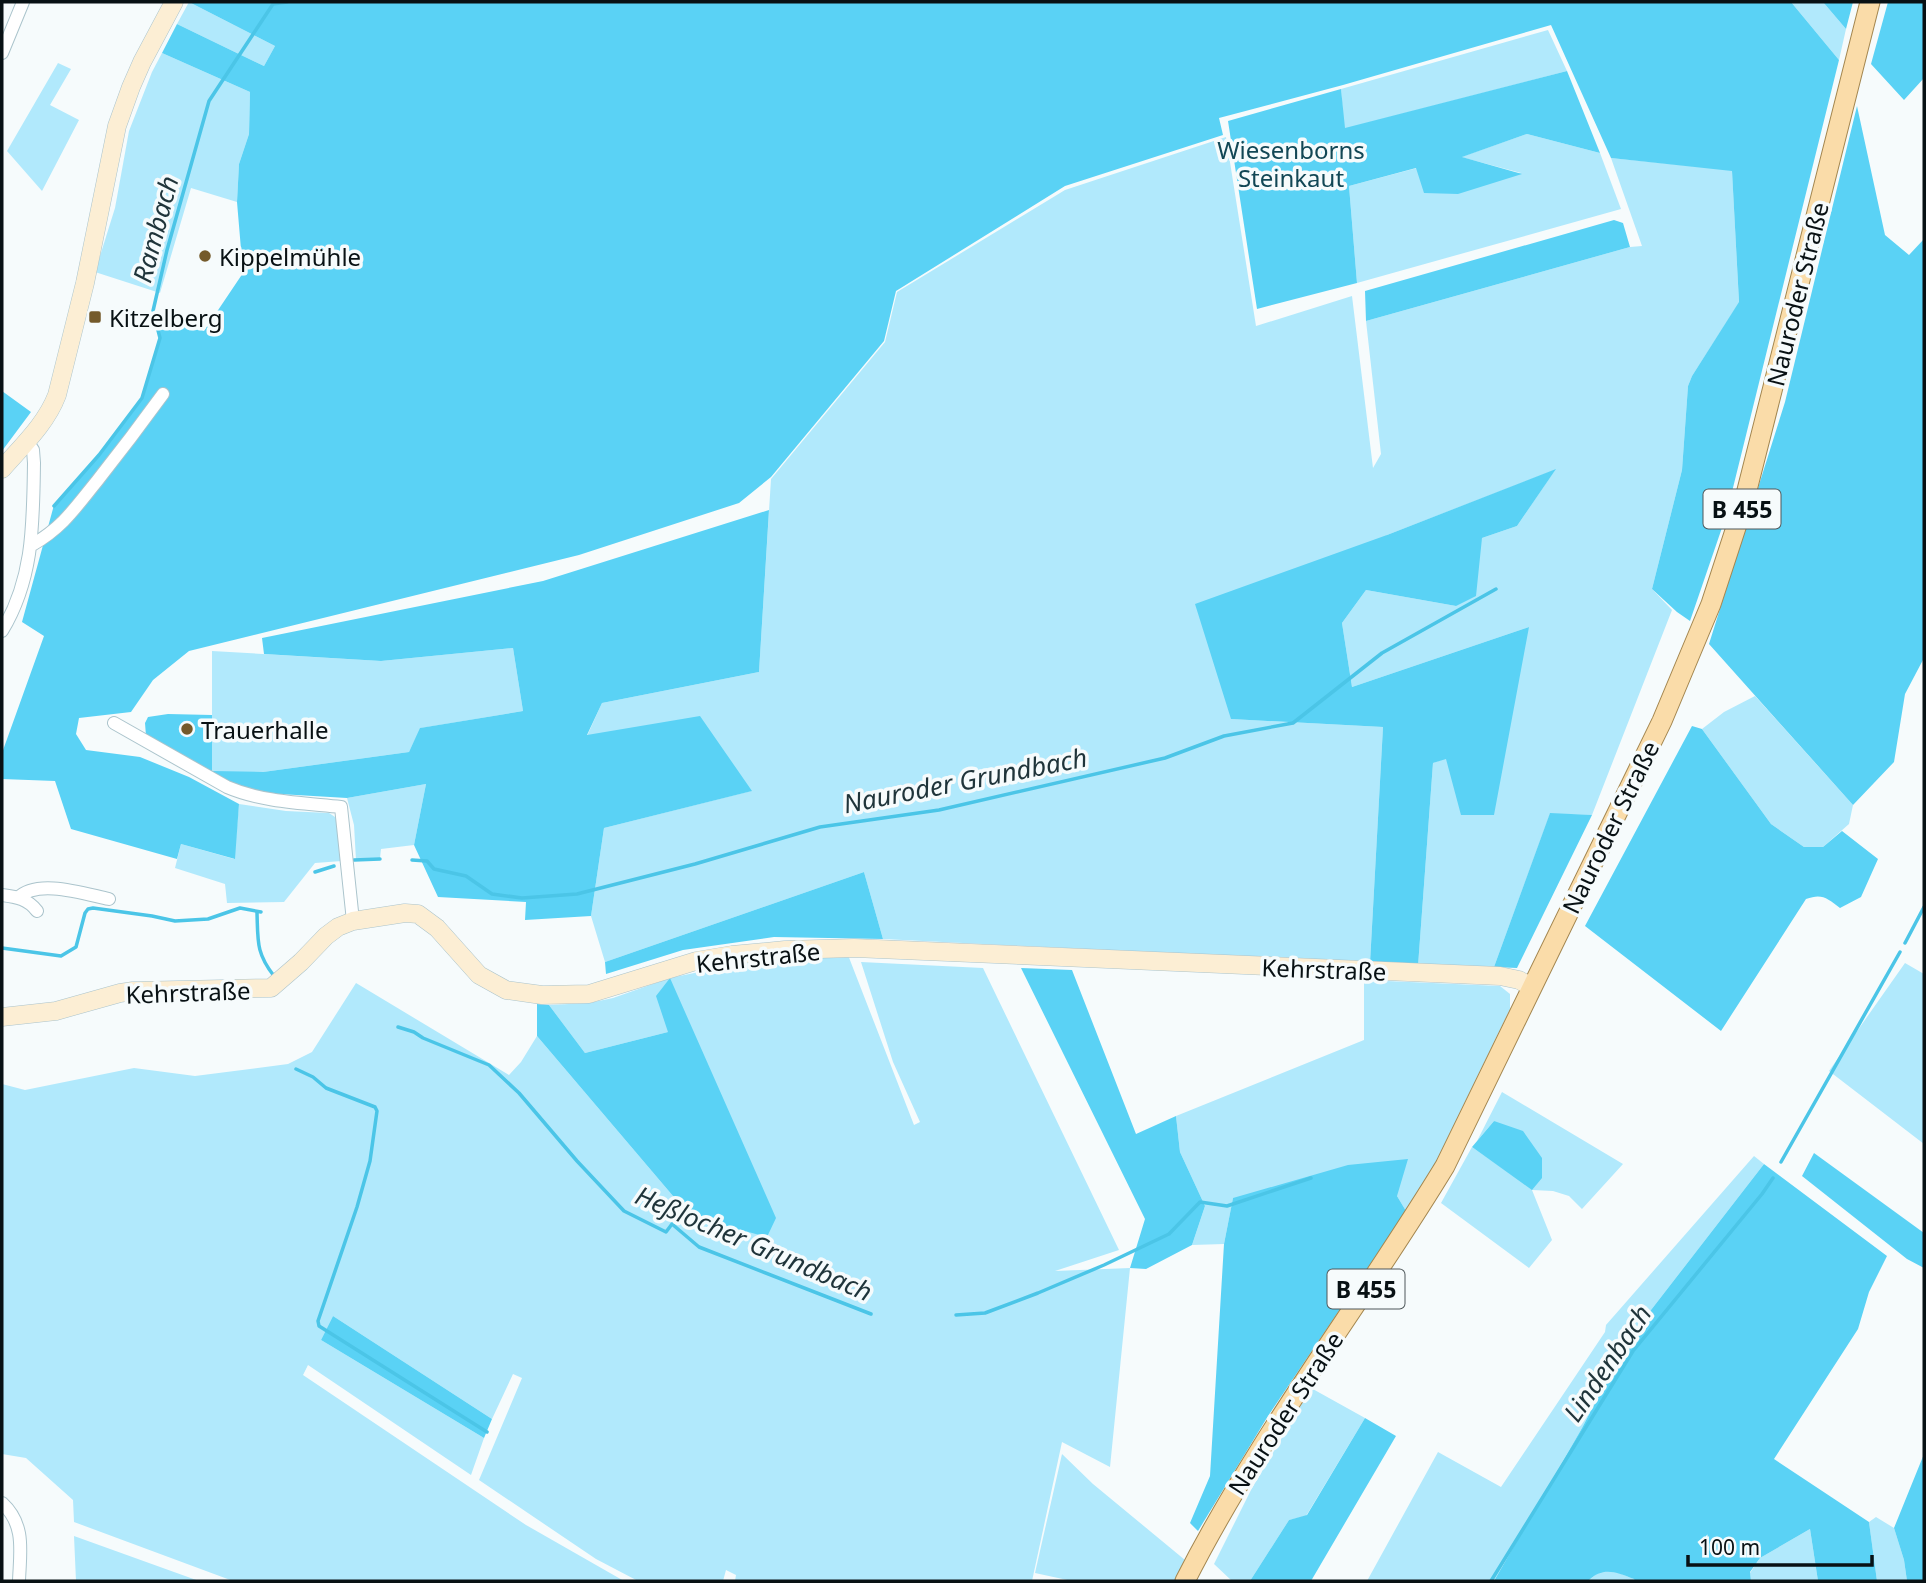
<svg xmlns="http://www.w3.org/2000/svg" width="1926" height="1583" font-family="'Noto Sans',sans-serif">
  <rect width="100%" height="100%" fill="#f6fbfc"/>
  <path fill="#b1e9fc" d="M189,2L275,46L264,66L177,24Z
    M1791,2H1823L1846,29L1839,60Z
    M1548,30L1567,71L1344,129L1341,89Z
    M162,53L250,92L249,134L239,164L237,202L191,188L160,293L95,272L115,208L129,131L152,72Z
    M58,63L71,69L50,105L79,120L42,191L7,151Z
    M1527,134L1600,153L1621,209L1357,283L1349,186L1417,168L1521,173L1461,157Z
    M1226,137L1256,326L1352,296L1373,468L1381,454L1366,321L1630,247L1642,246L1611,158L1732,170L1739,303L1692,376L1688,386L1682,470L1652,589L1672,610L1592,815L1550,814L1494,967L1418,966L1433,763L1446,758L1529,627L1352,687L1342,623L1366,590L1456,606L1482,538L1517,526L1555,470L1387,535L1231,719L1383,727L1370,963L883,939L864,872L605,962L591,916L604,828L751,791L587,736L602,703L759,672L771,479L885,342L897,292L1065,190Z
    M513,648L523,711L421,728L409,752L263,772H212V651L381,661Z
    M1755,696L1853,805L1849,824L1823,847H1804L1771,824L1702,729L1724,712Z
    M426,784L414,845L381,849L380,858L356,860L354,825L347,798Z
    M239,804L286,811L329,813L335,817L338,822L342,861L315,863L284,902L227,903L225,884L175,868L181,844L234,859Z
    M848,955L914,1125L920,1122L893,1062L861,962L983,968L1119,1250L1055,1271L1130,1268L1110,1467L1062,1442L1032,1581H735L736,1575L726,1570L723,1581H638L596,1559L479,1480L522,1378L513,1374L492,1419L333,1316L321,1340L484,1438L471,1475L308,1365L303,1375L526,1525L624,1581H233L74,1522L73,1500L26,1458L2,1454V1084L25,1090L134,1068L195,1076L288,1064L312,1052L356,983L509,1075L521,1062L537,1036L690,1216L668,1032L585,1053L549,1005L589,1003L613,998L670,978L752,961Z
    M1905,963L1924,974V1144L1829,1071Z
    M1364,980L1500,986L1510,994V1009L1436,1162L1406,1211L1397,1196L1233,1198L1224,1244L1192,1245L1205,1206L1180,1152L1176,1116L1364,1040Z
    M1502,1092L1623,1164L1582,1209L1569,1196L1553,1191L1532,1190L1552,1240L1529,1268L1441,1203L1472,1147L1532,1189L1541,1178L1494,1121L1477,1141Z
    M1754,1156L1764,1164L1627,1341L1582,1428L1494,1581H1367L1438,1452L1501,1487L1605,1332L1606,1325Z
    M1311,1388L1365,1418L1306,1516L1289,1520L1250,1581H1232L1214,1564L1251,1490Z
    M1062,1454L1093,1484L1185,1560L1175,1581H1072L1035,1573Z
    M1876,1517L1894,1528L1904,1560L1907,1581H1877L1869,1522Z
    M1810,1529L1818,1581H1751L1750,1573L1760,1558Z
    M74,1536L199,1581H76Z
    M1600,1571H1614L1634,1579L1635,1581H1588Z"/>
  <path fill="#5ad2f5" d="M189,2H1791L1839,60L1726,516L1690,621L1677,612L1652,589L1682,470L1688,386L1692,376L1739,302L1732,171L1611,158L1551,25L1343,85L1219,118L1223,135L1065,186L896,291L884,341L771,477L739,503L579,555L189,651L153,680L131,712L79,718L76,734L86,750L140,757L189,777L239,804L235,859L181,844L177,859L71,829L55,781L2,779V753L44,636L22,622L54,505L100,455L143,398L161,338L154,311L204,331L243,273L237,202L239,164L249,134L250,92L162,53L177,24L264,66L275,46Z
    M1823,2H1853L1846,29Z
    M1888,2H1924V78L1904,100L1871,64Z
    M1567,71L1600,153L1527,134L1462,157L1522,174L1458,194L1424,193L1416,168L1349,186L1357,283L1257,309L1228,121L1341,89L1345,128Z
    M1857,106L1885,235L1909,255L1924,239V658L1905,694L1894,762L1853,805L1709,644L1785,402Z
    M1614,220L1623,223L1630,247L1366,321L1365,291Z
    M2,391L31,412L2,451Z
    M1556,469L1517,526L1482,538L1476,596L1456,606L1366,590L1342,623L1352,687L1529,627L1494,815H1461L1446,759L1433,763L1418,966L1370,963L1383,727L1231,719L1195,604L1387,535Z
    M769,510L759,672L602,703L587,735L700,716L752,791L604,828L591,916L525,920L526,902L438,897L414,845L426,784L347,798L245,792L146,736L145,723L148,717L168,714L212,715V771L263,772L409,752L420,728L523,711L513,648L381,661L264,654L262,638L543,581Z
    M1692,726L1702,729L1771,824L1804,847H1823L1842,831L1878,859L1861,897L1840,908C1827,898 1822,893 1806,899L1721,1031L1585,926Z
    M1550,813L1592,815L1517,968L1494,967Z
    M864,872L883,939L774,937L683,950L606,974L605,962Z
    M1021,968L1072,970L1136,1134L1176,1116L1180,1152L1205,1206L1192,1245L1146,1269L1130,1268L1145,1219Z
    M670,978L776,1218L767,1237L690,1216L537,1036V1004L549,1005L585,1053L668,1032L656,996Z
    M1494,1121L1523,1131L1542,1158V1178L1532,1190L1472,1147Z
    M1814,1153L1924,1233V1268L1907,1259L1802,1176Z
    M1408,1159L1397,1196L1406,1211L1268,1416L1198,1531L1190,1523L1210,1476L1224,1244L1233,1198L1348,1165Z
    M1764,1164L1887,1256L1869,1292L1858,1329L1774,1459L1869,1522L1877,1581H1818L1810,1529L1760,1558L1750,1572L1751,1581H1635L1634,1579C1616,1572 1603,1566 1588,1581H1494L1582,1428L1627,1341Z
    M333,1316L492,1419L484,1438L321,1340Z
    M1365,1418L1396,1436L1311,1581H1250L1289,1520L1307,1515Z
    M1924,1454V1581H1907L1904,1560L1894,1528Z"/>
  <g fill="none" stroke-linecap="round" stroke-linejoin="round">
    <path stroke="#4bc5e7" stroke-width="3.5" d="M54,506L99,455L142,398L160,338L153,311L167,250L209,101L273,4L287,2
      M354,860L380,859
      M412,860L427,861L434,869L466,876L492,894L522,898L577,894L695,864L820,827L939,810L1165,758L1224,736L1293,723L1382,653L1496,589
      M315,872L334,866
      M257,913C258,941 256,953 274,976
      M1905,943L1924,907
      M2,948L61,956L76,947L85,913L88,909L93,908L152,916L175,921L208,919L240,908L261,912
      M398,1027L414,1032L423,1038L489,1065L519,1093L577,1161L624,1211L666,1232L672,1224L699,1247L871,1314
      M296,1069L313,1077L326,1088L375,1107L377,1111L370,1161L357,1207L318,1321L319,1326L487,1432
      M1781,1162L1900,952
      M956,1315L985,1313L1038,1293L1104,1265L1169,1234L1200,1202L1227,1206L1311,1178
      M1491,1581L1633,1351L1762,1194L1773,1178"/>
    <defs>
      <path id="street" d="M2,53L23,2
        M32,545C63,527 75,508 97,481C120,452 142,423 163,394
        M2,631C34,578 33,523 34,463L33,450L27,441
        M114,723L227,787C262,802 303,803 341,807L353,921
        M2,895C17,897 28,899 37,911
        M18,898C37,878 85,894 109,899
        M2,1503C26,1525 20,1552 19,1581"/>
      <path id="secondary" d="M2,469C22,446 46,424 57,395L85,283L117,126L131,87L142,62L174,2
        M2,1017L56,1011L120,993L133,991L271,988L301,962L326,936L338,927L353,921L405,913L418,914L437,928L479,975L506,990L542,995L589,994L696,961L732,955L785,950L854,948L1500,976L1519,980L1532,987"/>
      <path id="primary" d="M1185,1581C1259,1435 1360,1306 1445,1166L1662,721L1711,604L1743,506L1870,2"/>
    </defs>
    <use href="#street" stroke="#abc4cc" stroke-width="14"/>
    <use href="#secondary" stroke="#abc4cc" stroke-width="19"/>
    <use href="#primary" stroke="#a3864f" stroke-width="21"/>
    <use href="#street" stroke="#fff" stroke-width="12"/>
    <use href="#secondary" stroke="#fceed4" stroke-width="18"/>
    <use href="#primary" stroke="#fadca9" stroke-width="19"/>
  </g>
  <g fill="#745a2b" stroke="#f6fbfc" stroke-width="2.5">
    <circle cx="205" cy="256" r="7"/>
    <rect x="88" y="310" width="14" height="14" rx="3.5"/>
    <circle cx="187" cy="729" r="7"/>
  </g>
  <g text-anchor="middle" dominant-baseline="central" stroke-width="7" stroke-linejoin="round" paint-order="stroke">
    <g fill="#f6fbfc" stroke="#4f575a" stroke-width="2">
      <rect x="1703.5" y="489.5" width="77" height="39" rx="5"/>
      <rect x="1327.5" y="1269.5" width="77" height="39" rx="5"/>
    </g>
    <g font-size="23" font-weight="bold" fill="#081114">
      <text x="1742" y="509">B 455</text>
      <text x="1366" y="1289">B 455</text>
    </g>
    <g font-size="24" fill="#124755" stroke="#f6fbfc">
      <text x="1291" y="149">Wiesenborns<tspan x="1291" dy="28">Steinkaut</tspan></text>
    </g>
    <g font-size="24" fill="#081114" stroke="#f6fbfc" text-anchor="start">
      <text x="219" y="256">Kippelmühle</text>
      <text x="109" y="317">Kitzelberg</text>
      <text x="201" y="729">Trauerhalle</text>
    </g>
    <g font-size="24" fill="#081114" stroke="#f6fbfc">
      <text transform="translate(1797 294) rotate(-76)">Nauroder Straße</text>
      <text transform="translate(1610 827) rotate(-64)">Nauroder Straße</text>
      <text transform="translate(758 957) rotate(-6)">Kehrstraße</text>
      <text transform="translate(1324 969) rotate(2)">Kehrstraße</text>
      <text transform="translate(188 992) rotate(-2)">Kehrstraße</text>
      <text transform="translate(1285 1413) rotate(-57)">Nauroder Straße</text>
    </g>
    <g font-size="26" font-style="italic" fill="#1f343a" stroke="#f6fbfc">
      <text transform="translate(155 229) rotate(-75)">Rambach</text>
      <text transform="translate(965 780) rotate(-11)">Nauroder Grundbach</text>
      <text transform="translate(754 1243) rotate(23)">Heßlocher Grundbach</text>
      <text transform="translate(1607 1363) rotate(-56)">Lindenbach</text>
    </g>
  </g>
  <rect width="1926" height="1583" fill="none" stroke="#081114" stroke-width="7"/>
  <path d="M1688 1555v10h184v-10" fill="none" stroke="#081114" stroke-width="3.5"/>
  <text x="1699" y="1555" font-size="21" fill="#081114" stroke="#f6fbfc" stroke-width="5" paint-order="stroke">100 m</text>
</svg>
